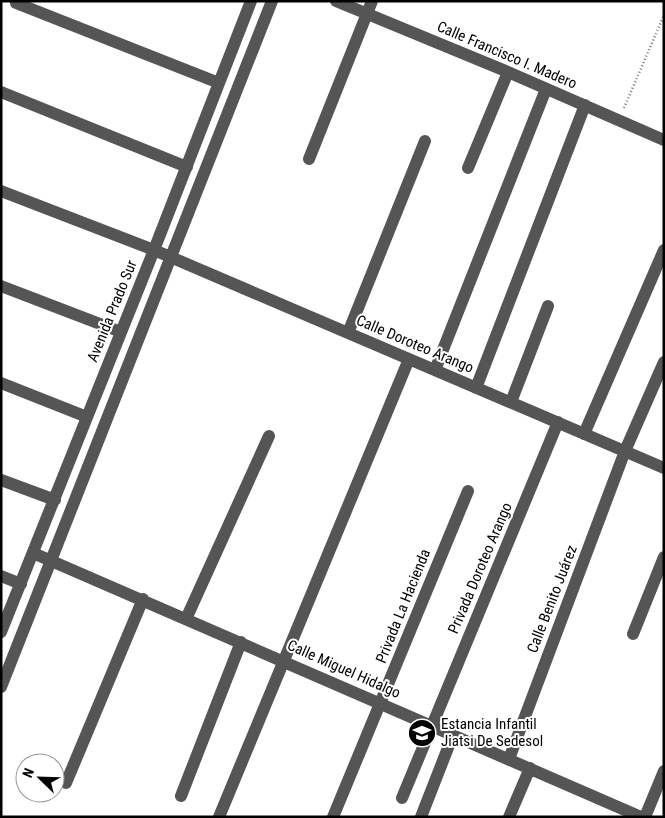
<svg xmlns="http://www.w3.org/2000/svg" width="665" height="818" font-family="'Roboto Condensed',sans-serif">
  <rect width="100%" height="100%" fill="#fff"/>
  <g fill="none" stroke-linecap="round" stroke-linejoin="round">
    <path stroke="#777" stroke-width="2.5" stroke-dasharray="1 2.5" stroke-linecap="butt" d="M624,108L664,15"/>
    <path stroke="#555" stroke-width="12" d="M336,1L508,72L664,140
      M16,3L219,83
      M1,92L187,167
      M309,159L372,1
      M468,168L508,72
      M1,191L154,250L664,468
      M1,286L121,332
      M348,333L425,141
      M435,370L546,89
      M1,383L87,417
      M476,388L585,105
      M511,402L548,306
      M584,434L664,250
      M1,480L55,500
      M33,553L641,817
      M1,576L21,584
      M186,619L269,436
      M1,632L154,250L251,1
      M633,634L664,557
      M1,687L272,1
      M509,759L625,451L664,362
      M66,783L143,599
      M181,796L241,642
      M402,798L558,422
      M219,817L409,359
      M333,817L468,491
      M421,817L453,735
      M509,817L530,768
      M645,817L664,771"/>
  </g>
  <defs>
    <symbol id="school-disc" viewBox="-11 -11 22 22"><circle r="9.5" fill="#000" stroke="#fff"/><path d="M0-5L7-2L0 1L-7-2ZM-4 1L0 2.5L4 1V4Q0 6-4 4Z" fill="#fff"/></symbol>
  </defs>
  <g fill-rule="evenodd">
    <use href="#school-disc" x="406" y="717" width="32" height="32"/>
  </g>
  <g text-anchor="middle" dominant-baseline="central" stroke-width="4" stroke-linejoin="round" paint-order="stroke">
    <g font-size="15" fill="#000" stroke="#fff">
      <text transform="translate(507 55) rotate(23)">Calle Francisco I. Madero</text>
      <text transform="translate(112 311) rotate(-68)">Avenida Prado Sur</text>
      <text transform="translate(415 344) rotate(23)">Calle Doroteo Arango</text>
      <text transform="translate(480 568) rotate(-67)">Privada Doroteo Arango</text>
      <text transform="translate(552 599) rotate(-69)">Calle Benito Juárez</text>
      <text transform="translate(403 606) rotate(-68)">Privada La Hacienda</text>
      <text transform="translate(344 669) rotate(24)">Calle Miguel Hidalgo</text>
    </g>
    <g font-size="15" fill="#000" stroke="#fff" text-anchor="start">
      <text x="441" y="724">Estancia Infantil<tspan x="441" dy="17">Jiatsi De Sedesol</tspan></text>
    </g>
  </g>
  <rect width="665" height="818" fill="none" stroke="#000000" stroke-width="5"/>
  <g transform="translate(40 778) rotate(293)"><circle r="24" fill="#ffffff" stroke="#999999"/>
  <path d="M0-4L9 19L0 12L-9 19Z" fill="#000000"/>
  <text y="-8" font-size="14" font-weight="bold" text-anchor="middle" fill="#000000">N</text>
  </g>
</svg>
